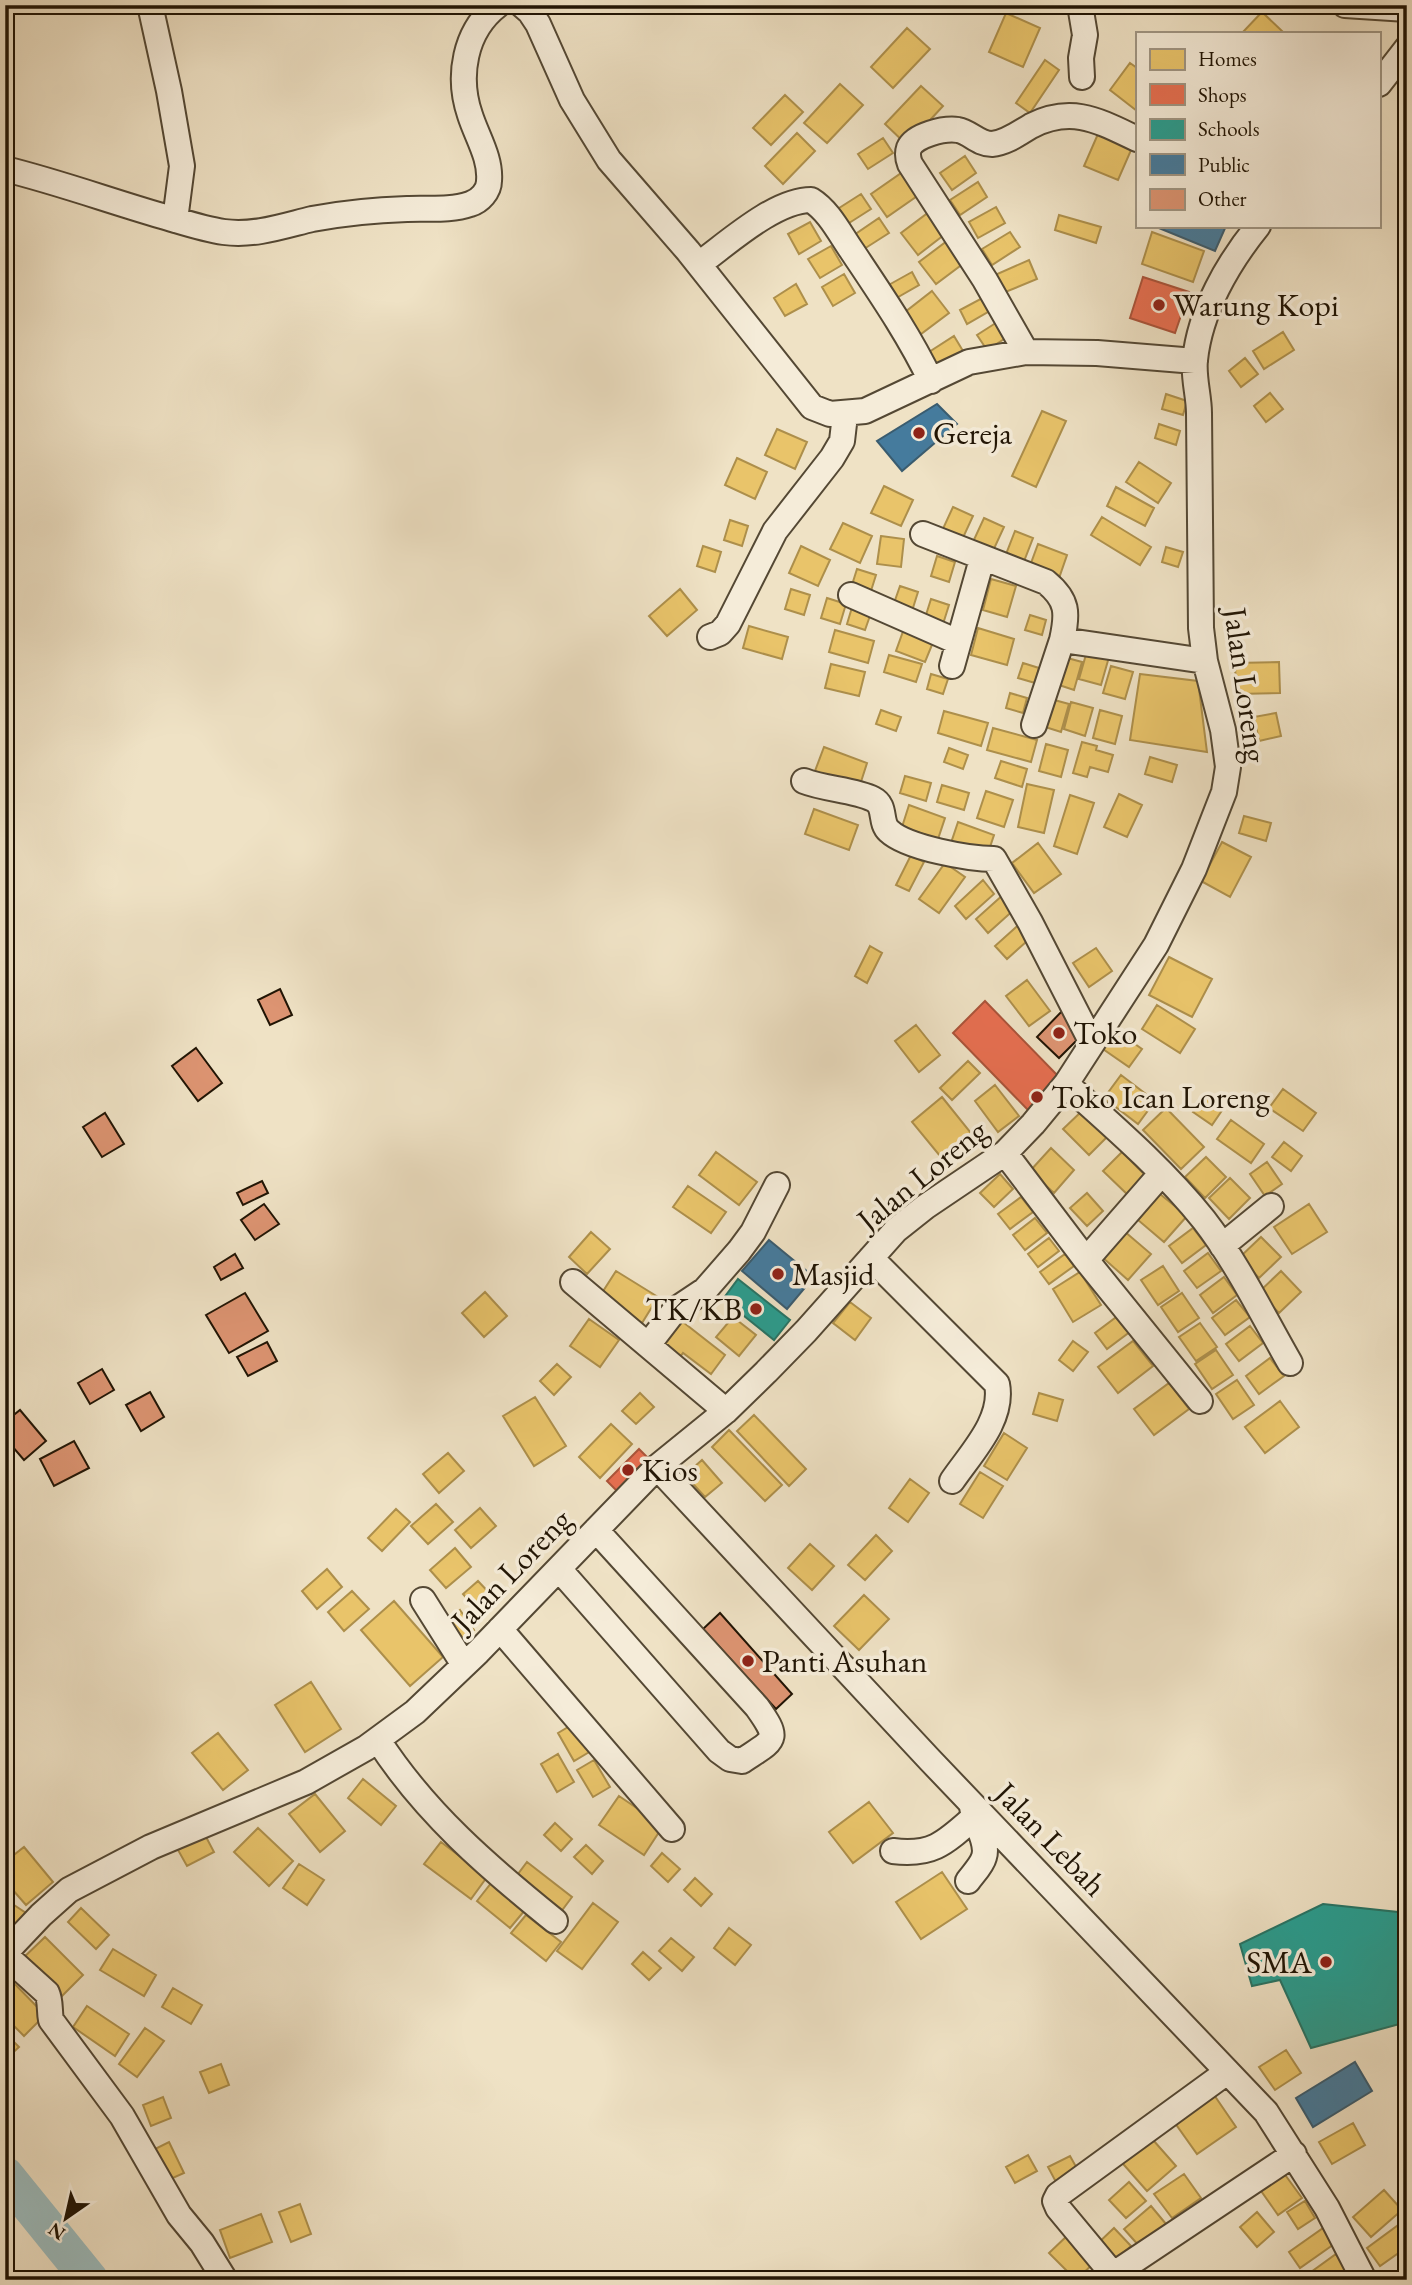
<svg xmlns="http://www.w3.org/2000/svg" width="1412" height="2285" font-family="'EB Garamond',serif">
  <rect width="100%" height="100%" fill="#efe2c5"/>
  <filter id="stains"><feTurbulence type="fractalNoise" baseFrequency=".00286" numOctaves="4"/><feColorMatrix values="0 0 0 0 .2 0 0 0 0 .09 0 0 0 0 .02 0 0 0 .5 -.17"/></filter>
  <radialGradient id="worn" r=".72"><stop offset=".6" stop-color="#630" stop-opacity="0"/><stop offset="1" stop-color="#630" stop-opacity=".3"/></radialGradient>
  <path fill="#e9c46a" stroke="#ad8f4b" stroke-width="2" d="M1262,12L1282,31L1280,33H1242Z
    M1006,13L1040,28L1023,67L989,52Z
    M907,28L930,49L893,88L871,67Z
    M1045,60L1059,70L1030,113L1016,103Z
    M1130,63L1137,68V111L1110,90Z
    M840,84L863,105L827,143L804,123Z
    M921,86L943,106L907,145L885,124Z
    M785,95L803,112L771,145L753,128Z
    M1101,127L1135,141L1118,180L1084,166Z
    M797,133L815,151L783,184L765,166Z
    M883,138L893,153L868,169L858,154Z
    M965,156L976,173L952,190L940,173Z
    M907,169L923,192L887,217L871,194Z
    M978,182L987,197L960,215L950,200Z
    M861,194L871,209L846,225L836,210Z
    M996,207L1005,223L978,238L969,222Z
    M933,209L949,231L918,255L901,233Z
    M1059,215L1101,227L1096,243L1055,230Z
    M879,218L889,233L864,249L854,235Z
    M810,222L821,241L799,254L788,234Z
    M1010,232L1020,247L992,265L982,249Z
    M1152,232L1204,251L1193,282L1142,264Z
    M951,238L968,260L936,284L919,262Z
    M831,246L842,265L820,278L808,259Z
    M1029,260L1037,279L1003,293L995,275Z
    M912,272L919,285L893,300L885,287Z
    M844,274L855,293L833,306L822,287Z
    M796,284L807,304L785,316L774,298Z
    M932,291L949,313L917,337L900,316Z
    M986,296L993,309L967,324L960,310Z
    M1002,319L1012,334L987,350L977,335Z
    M1283,332L1294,350L1264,369L1253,351Z
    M954,336L963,351L939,368L929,352Z
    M1245,358L1258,374L1241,387L1229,371Z
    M1270,393L1283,409L1266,422L1254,406Z
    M1166,394L1187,401L1183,415L1162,409Z
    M1042,411L1066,421L1036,487L1012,476Z
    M1159,424L1180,431L1176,445L1155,438Z
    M777,429L807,442L795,469L765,455Z
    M737,458L767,472L755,499L725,485Z
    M1139,462L1171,483L1158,503L1126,482Z
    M884,486L913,500L901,526L871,513Z
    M1116,487L1154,508L1145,526L1107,506Z
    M953,507L973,516L961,542L941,533Z
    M1102,517L1151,547L1140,565L1091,535Z
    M984,518L1004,527L992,553L972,544Z
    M730,520L748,526L742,546L724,540Z
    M843,523L872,536L860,563L830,549Z
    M1015,531L1033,538L1021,569L1003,562Z
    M881,536L904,539L901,567L877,564Z
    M1038,544L1067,555L1057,584L1027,574Z
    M703,546L721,552L715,572L697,566Z
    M801,546L830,560L818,586L789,573Z
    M1166,547L1183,552L1178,567L1162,562Z
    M937,556L955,562L949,582L931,576Z
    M857,569L876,575L870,594L851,588Z
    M991,579L1016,586L1007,617L983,610Z
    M900,586L918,592L912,611L893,606Z
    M680,589L697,610L667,636L649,616Z
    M791,589L810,595L804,615L785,609Z
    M827,598L846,604L840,624L821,618Z
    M931,599L949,605L943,624L925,618Z
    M853,604L872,610L865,630L847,624Z
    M1030,615L1046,620L1042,635L1025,630Z
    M906,623L936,635L925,662L896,651Z
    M749,626L788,637L782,659L743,648Z
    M978,628L1014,639L1007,665L971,655Z
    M835,630L874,641L868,663L829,652Z
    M1087,651L1109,657L1101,685L1079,679Z
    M889,655L922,664L916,682L884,672Z
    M1060,656L1082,662L1074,690L1053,683Z
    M1279,662L1280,693L1236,694L1235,663Z
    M1023,663L1039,668L1035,683L1018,678Z
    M831,664L865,672L859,696L825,688Z
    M1111,666L1133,672L1125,699L1103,693Z
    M931,674L948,679L943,694L927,689Z
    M1140,674L1198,681L1207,752L1130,740Z
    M1010,693L1027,698L1023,713L1006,708Z
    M1047,698L1069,704L1061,732L1039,725Z
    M1071,702L1093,708L1085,736L1064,729Z
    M881,710L901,717L896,731L876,724Z
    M1100,710L1122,716L1115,744L1093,738Z
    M944,711L988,723L981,746L938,733Z
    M1276,713L1281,736L1259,741L1254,717Z
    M993,728L1037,740L1031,762L987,750Z
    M1082,742L1097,746L1096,750L1113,755L1108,772L1090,767L1087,777L1073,773Z
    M1046,744L1068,750L1061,777L1039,771Z
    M824,747L867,763L859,788L815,771Z
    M949,748L968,755L963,769L944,762Z
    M1150,757L1177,765L1172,782L1145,774Z
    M1001,761L1027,769L1022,787L995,778Z
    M905,776L931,783L926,801L900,793Z
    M1027,784L1054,790L1044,833L1018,827Z
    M942,785L969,793L964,810L937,802Z
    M986,791L1013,800L1004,827L977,818Z
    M1119,794L1142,805L1127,837L1104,827Z
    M1070,795L1094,803L1077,854L1054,846Z
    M909,805L945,818L938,839L902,827Z
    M814,809L858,825L849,850L805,834Z
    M1244,816L1271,823L1266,841L1239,833Z
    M958,822L994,835L987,856L951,843Z
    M1222,842L1251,857L1230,897L1201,881Z
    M1038,843L1061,874L1034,893L1012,863Z
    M911,855L924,862L909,891L896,885Z
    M945,863L965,877L939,913L919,899Z
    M983,880L994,894L966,919L955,906Z
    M1004,894L1016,908L988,933L976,919Z
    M1023,921L1035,934L1007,959L995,946Z
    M870,946L882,953L867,983L855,976Z
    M1096,948L1112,971L1089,987L1073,963Z
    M1169,957L1212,979L1192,1017L1149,995Z
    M1027,980L1050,1011L1029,1026L1006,996Z
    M1157,1005L1195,1029L1180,1053L1142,1029Z
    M916,1025L940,1055L919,1072L895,1041Z
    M1112,1028L1142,1049L1129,1067L1100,1047Z
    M968,1061L980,1073L952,1100L940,1088Z
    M1121,1075L1155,1101L1138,1124L1104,1098Z
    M995,1085L1019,1116L998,1132L975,1101Z
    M1283,1089L1316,1113L1303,1131L1269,1108Z
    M1205,1095L1223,1109L1212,1125L1193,1112Z
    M942,1097L975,1138L945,1162L912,1122Z
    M1166,1108L1204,1147L1181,1169L1143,1130Z
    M1082,1111L1108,1136L1089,1155L1063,1129Z
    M1231,1120L1264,1144L1251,1163L1217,1139Z
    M1284,1142L1302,1156L1291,1171L1272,1157Z
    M1051,1148L1074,1170L1054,1193L1030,1171Z
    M716,1152L757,1182L739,1205L699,1175Z
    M1122,1152L1148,1178L1129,1196L1103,1171Z
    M1206,1157L1226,1177L1205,1198L1185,1177Z
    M1267,1162L1282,1184L1265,1196L1250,1174Z
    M1000,1174L1013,1189L994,1207L980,1193Z
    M1230,1178L1250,1198L1229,1219L1209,1198Z
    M688,1186L726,1212L711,1233L673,1207Z
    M1087,1193L1103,1211L1087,1226L1070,1208Z
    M1160,1194L1187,1216L1164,1242L1138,1220Z
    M1021,1197L1033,1212L1010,1229L998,1214Z
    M1309,1204L1327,1232L1292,1254L1274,1227Z
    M1035,1218L1047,1233L1025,1250L1013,1235Z
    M1193,1228L1206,1245L1182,1263L1169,1246Z
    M1124,1231L1151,1254L1128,1280L1102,1257Z
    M591,1232L610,1249L587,1274L569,1257Z
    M1261,1237L1281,1257L1259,1278L1240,1257Z
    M1049,1238L1059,1251L1038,1267L1028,1254Z
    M1208,1253L1221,1271L1197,1288L1184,1271Z
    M1065,1254L1074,1266L1049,1284L1040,1272Z
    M1163,1266L1179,1291L1158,1305L1141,1280Z
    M616,1271L658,1297L642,1323L600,1296Z
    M1281,1271L1301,1292L1279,1313L1259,1292Z
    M1080,1272L1101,1305L1073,1322L1053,1289Z
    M1224,1277L1237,1295L1213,1313L1200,1295Z
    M485,1292L507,1316L484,1337L462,1313Z
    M1182,1293L1199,1318L1178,1332L1161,1307Z
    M1236,1300L1250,1317L1225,1335L1212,1318Z
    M850,1302L871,1318L855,1340L833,1323Z
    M674,1315L725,1355L711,1374L683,1353L677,1361L656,1344Z
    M1119,1315L1131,1331L1107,1349L1095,1333Z
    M733,1317L756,1335L739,1356L716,1337Z
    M589,1319L619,1340L600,1367L570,1346Z
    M1200,1323L1217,1347L1196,1361L1179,1337Z
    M1250,1326L1263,1343L1239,1361L1226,1344Z
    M1073,1341L1088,1352L1073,1371L1059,1360Z
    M1133,1341L1153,1366L1118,1393L1098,1367Z
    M1216,1350L1233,1375L1212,1389L1195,1364Z
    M1270,1358L1284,1376L1259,1394L1246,1376Z
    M557,1364L571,1377L554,1395L540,1381Z
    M1237,1380L1254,1405L1233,1419L1216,1394Z
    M1169,1383L1189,1409L1154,1435L1134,1409Z
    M640,1393L654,1407L636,1424L622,1411Z
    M1039,1393L1063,1400L1057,1421L1033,1414Z
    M535,1397L566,1446L534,1466L503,1416Z
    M1280,1401L1299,1427L1265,1453L1245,1427Z
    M754,1415L806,1469L789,1486L737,1431Z
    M611,1424L632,1444L600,1478L579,1457Z
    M729,1430L782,1485L765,1501L712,1447Z
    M1004,1433L1027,1448L1007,1480L984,1466Z
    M448,1453L464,1471L439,1493L423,1474Z
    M702,1460L722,1483L705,1497L685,1475Z
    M980,1472L1003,1486L983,1518L960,1504Z
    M910,1479L929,1493L908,1522L889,1508Z
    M436,1504L453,1522L428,1544L411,1526Z
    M480,1508L496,1526L471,1548L455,1530Z
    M396,1509L410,1522L382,1551L368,1538Z
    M876,1535L892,1551L865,1580L848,1565Z
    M810,1544L834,1566L812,1590L788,1568Z
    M455,1548L471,1567L446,1588L430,1570Z
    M327,1569L342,1587L317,1609L302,1591Z
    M478,1581L494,1598L479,1612L463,1594Z
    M352,1591L369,1609L344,1631L328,1612Z
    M864,1595L889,1619L859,1650L834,1626Z
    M394,1601L443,1657L410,1686L361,1630Z
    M460,1610L474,1630L459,1641L445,1621Z
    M311,1682L341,1729L305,1752L275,1705Z
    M575,1723L591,1751L574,1761L558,1733Z
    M218,1733L248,1770L223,1790L192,1753Z
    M558,1754L574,1782L557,1792L541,1764Z
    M594,1760L610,1787L593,1797L577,1770Z
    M363,1779L396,1806L381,1825L348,1798Z
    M315,1794L345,1831L320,1852L289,1814Z
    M619,1796L663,1826L644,1855L599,1825Z
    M869,1802L893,1833L853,1863L829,1832Z
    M555,1823L572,1839L561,1851L544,1835Z
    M258,1828L293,1861L269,1886L234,1852Z
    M205,1835L214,1852L187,1866L178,1850Z
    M441,1842L487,1877L471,1899L424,1864Z
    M586,1845L603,1861L592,1874L574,1857Z
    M24,1847L53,1882L26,1905L5,1881V1862Z
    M662,1853L680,1869L668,1882L651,1866Z
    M527,1862L572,1897L557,1917L512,1882Z
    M299,1864L324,1880L307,1905L283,1888Z
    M942,1872L967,1909L921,1939L896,1902Z
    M695,1878L712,1894L701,1906L684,1890Z
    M492,1882L525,1910L510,1928L477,1901Z
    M5,1899L26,1913L7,1938L5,1937Z
    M593,1903L618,1922L582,1969L557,1951Z
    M81,1908L109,1935L96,1949L68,1922Z
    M526,1915L561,1942L546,1961L511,1933Z
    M729,1928L751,1945L735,1965L714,1948Z
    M45,1937L83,1975L57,2001L19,1962Z
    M671,1938L694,1957L682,1971L659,1951Z
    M113,1949L156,1975L144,1996L100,1970Z
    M643,1952L661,1968L649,1980L632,1964Z
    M9,1978L45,2015L24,2036L5,2017V1982Z
    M173,1988L202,2005L191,2024L162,2007Z
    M87,2006L129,2034L115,2056L73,2027Z
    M145,2028L164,2041L137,2077L119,2064Z
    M5,2033L19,2047L5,2060Z
    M1286,2050L1301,2073L1275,2090L1259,2067Z
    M221,2064L229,2085L209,2093L200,2072Z
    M1210,2089L1236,2127L1197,2154L1170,2116Z
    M163,2097L171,2118L151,2126L143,2105Z
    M1353,2123L1365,2145L1332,2164L1319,2142Z
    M1146,2132L1176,2166L1147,2191L1117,2157Z
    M169,2142L184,2173L166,2181L151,2151Z
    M1028,2155L1037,2171L1015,2183L1006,2167Z
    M1070,2156L1079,2172L1057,2184L1048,2167Z
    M1283,2172L1302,2198L1278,2215L1259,2188Z
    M1184,2174L1201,2198L1172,2218L1154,2194Z
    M1129,2182L1146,2201L1126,2218L1109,2200Z
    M1384,2190L1402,2210L1371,2237L1353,2217Z
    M1305,2201L1315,2218L1298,2229L1287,2212Z
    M300,2204L311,2234L291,2242L279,2212Z
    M1151,2206L1166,2224L1140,2247L1124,2229Z
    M1257,2212L1274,2232L1257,2247L1240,2227Z
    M261,2214L272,2242L230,2258L220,2230Z
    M1401,2223L1407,2232V2247L1380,2266L1367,2248Z
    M1326,2226L1337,2242L1300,2268L1289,2252Z
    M1114,2228L1131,2246L1111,2264L1095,2246Z
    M1069,2234L1095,2262L1076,2280L1049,2253Z
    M1336,2254L1348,2271L1335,2280H1300Z"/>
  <path fill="#e76f51" stroke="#ab543a" stroke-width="2" d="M1143,277L1189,292L1175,333L1130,318Z
    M985,1001L1061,1079L1028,1110L953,1033Z
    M639,1449L649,1459L617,1491L607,1481Z"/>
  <path fill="#2a9d8f" stroke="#277465" stroke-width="2" d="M738,1279L790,1320L774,1340L723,1299Z
    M1323,1904L1407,1913V2022L1311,2048L1280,1980L1252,1986L1240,1944Z"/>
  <path fill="#457b9d" stroke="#3a5c6f" stroke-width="2" d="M1154,226H1226L1215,251Z
    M937,404L957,424L902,471L877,441Z
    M769,1240L814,1277L787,1309L742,1271Z
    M1355,2062L1372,2091L1313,2127L1296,2098Z"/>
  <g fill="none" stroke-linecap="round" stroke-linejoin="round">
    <path stroke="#9dbcbd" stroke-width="37" d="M5,2175L90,2280"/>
  </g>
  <path fill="#dd9472" stroke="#201404" stroke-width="2" d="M280,989L292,1015L270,1025L258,1000Z
    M1064,1009L1081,1036L1059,1058L1037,1037Z
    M196,1048L222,1083L198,1101L172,1066Z
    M105,1113L124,1144L102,1157L83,1127Z
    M262,1181L268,1193L243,1205L237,1193Z
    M264,1204L279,1224L255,1240L241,1220Z
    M235,1254L243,1268L221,1280L214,1267Z
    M245,1293L268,1331L229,1353L206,1315Z
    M267,1342L277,1361L248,1376L237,1357Z
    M102,1369L114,1390L90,1404L78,1383Z
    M150,1392L164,1417L141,1431L126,1405Z
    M20,1410L46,1441L24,1460L5,1438V1422Z
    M74,1441L89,1468L54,1486L40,1459Z
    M720,1613L792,1694L776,1709L703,1629Z"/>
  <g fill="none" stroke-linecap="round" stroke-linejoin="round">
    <defs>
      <path id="minor" d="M150,5L169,91L182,166L175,220
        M522,5L530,12L538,24L572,100L609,160L688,251L812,407L830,414L865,411L969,362L1026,352L1097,353L1195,361
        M1080,5L1085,35L1081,58L1082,77
        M1345,5L1407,9
        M1379,84L1407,48
        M5,169C58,182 110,201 162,216C183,222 203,229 224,232C255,236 283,226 312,219C344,213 375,210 407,209C428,208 450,211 470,204C480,201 489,191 489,181C491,158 477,137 470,115C457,77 464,31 498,5
        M699,264C728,243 775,200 811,200C829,211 840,234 852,251C880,293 909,335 931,381
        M1026,352L985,280L910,164C908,159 907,154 909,148C915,135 944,128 958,130C970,132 978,144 992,144C1006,143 1019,133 1031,126C1072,105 1099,121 1137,139
        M923,534L1046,582C1068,600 1068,613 1062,640
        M851,595L958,642
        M710,637L720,633L728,624L775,531L832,458L842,441L845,415
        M952,666L982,559
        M1034,725L1062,640L1205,661
        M804,781C824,789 855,790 873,799C887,806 879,822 889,831C907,848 970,859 994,859L1030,922L1092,1043
        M1066,1084C1114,1127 1164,1170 1204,1220C1238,1264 1263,1316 1290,1363
        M1005,1153L1086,1260L1200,1401
        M1222,1246L1271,1206
        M871,1258L997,1384C1004,1420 971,1453 952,1481
        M1086,1260L1161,1174
        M573,1282L726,1411
        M648,1345L675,1310L705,1290L739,1251L753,1232L777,1185
        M657,1467L930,1760L1266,2112L1327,2208L1364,2280
        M559,1569L719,1751L730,1759L742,1761C775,1739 781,1741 757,1707L596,1530
        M423,1600L464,1665
        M500,1629L672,1829
        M378,1740C425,1813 488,1867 555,1921
        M893,1851C932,1856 945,1843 973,1818
        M968,1881C973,1874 982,1865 984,1857C989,1842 974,1822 972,1807
        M5,1953L41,1915L69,1890L151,1847L306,1782L366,1748L415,1712L478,1652L657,1467L726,1411L766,1372L806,1331L896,1230L925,1207L1005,1153L1033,1124L1066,1084L1156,945L1194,869L1224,792L1228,767L1223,730L1205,661L1201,628C1201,556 1199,485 1199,413C1199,396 1193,377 1195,360C1200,311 1228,263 1258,226
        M5,1955L47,1993C51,2002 49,2010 51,2020L122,2116L179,2215L202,2243L225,2280
        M1112,2273L1058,2208L1055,2201L1058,2195L1227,2072
        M1105,2280L1294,2154"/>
    </defs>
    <use href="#minor" stroke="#544834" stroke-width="28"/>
    <use href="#minor" stroke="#f5ecd9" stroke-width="24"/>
  </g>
  <g fill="#8f2418" stroke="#f5ecd9" stroke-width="2.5">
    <circle cx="1159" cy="305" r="7"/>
    <circle cx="919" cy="433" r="7"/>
    <circle cx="1059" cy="1033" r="7"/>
    <circle cx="1037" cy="1097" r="7"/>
    <circle cx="778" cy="1274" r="7"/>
    <circle cx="756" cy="1309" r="7"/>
    <circle cx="628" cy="1470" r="7"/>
    <circle cx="748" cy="1661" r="7"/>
    <circle cx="1326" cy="1962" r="7"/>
  </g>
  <g text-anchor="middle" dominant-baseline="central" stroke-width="7" stroke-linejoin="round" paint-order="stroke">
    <g font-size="32" fill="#201404" stroke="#f5ecd9" text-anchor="start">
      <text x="1173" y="305">Warung Kopi</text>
      <text x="933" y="433">Gereja</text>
      <text x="1073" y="1033">Toko</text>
      <text x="1051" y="1097">Toko Ican Loreng</text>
      <text x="792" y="1274">Masjid</text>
      <text x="742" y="1309" text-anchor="end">TK/KB</text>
      <text x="642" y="1470">Kios</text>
      <text x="762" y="1661">Panti Asuhan</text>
      <text x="1312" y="1962" text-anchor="end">SMA</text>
    </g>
    <g font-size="32" fill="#201404" stroke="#f5ecd9">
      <text transform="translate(1246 685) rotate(82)">Jalan Loreng</text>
      <text transform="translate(922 1175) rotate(-39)">Jalan Loreng</text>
      <text transform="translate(511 1570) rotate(-46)">Jalan Loreng</text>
      <text transform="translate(1051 1839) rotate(46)">Jalan Lebah</text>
    </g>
  </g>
  <rect width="1412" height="2285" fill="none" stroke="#efe2c5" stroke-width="28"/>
  <rect x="7" y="7" width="1398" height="2271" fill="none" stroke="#201404" stroke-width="3.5"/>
  <rect x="14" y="14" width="1384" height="2257" fill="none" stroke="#201404" stroke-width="2"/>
  <rect x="1136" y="32" width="245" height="196" fill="#f5ecd9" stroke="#a09684" stroke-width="2"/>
  <rect x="1150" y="49" width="35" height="21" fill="#e9c46a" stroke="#a09684" stroke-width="2"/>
  <text x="1198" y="66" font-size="21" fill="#201404">Homes</text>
  <rect x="1150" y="84" width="35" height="21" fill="#e76f51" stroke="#a09684" stroke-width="2"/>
  <text x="1198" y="102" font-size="21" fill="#201404">Shops</text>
  <rect x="1150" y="119" width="35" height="21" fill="#2a9d8f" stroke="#a09684" stroke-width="2"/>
  <text x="1198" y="136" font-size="21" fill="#201404">Schools</text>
  <rect x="1150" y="154" width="35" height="21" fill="#457b9d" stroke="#a09684" stroke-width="2"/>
  <text x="1198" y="172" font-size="21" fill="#201404">Public</text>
  <rect x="1150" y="189" width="35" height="21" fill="#dd9472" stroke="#a09684" stroke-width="2"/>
  <text x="1198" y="206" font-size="21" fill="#201404">Other</text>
  <g transform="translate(66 2218) rotate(214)" stroke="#f5ecd9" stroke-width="5" paint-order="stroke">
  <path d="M0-5L12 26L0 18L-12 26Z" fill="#201404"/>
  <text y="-10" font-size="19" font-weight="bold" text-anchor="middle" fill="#201404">N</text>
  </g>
  <rect width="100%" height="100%" filter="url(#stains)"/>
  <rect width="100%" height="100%" fill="url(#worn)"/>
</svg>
